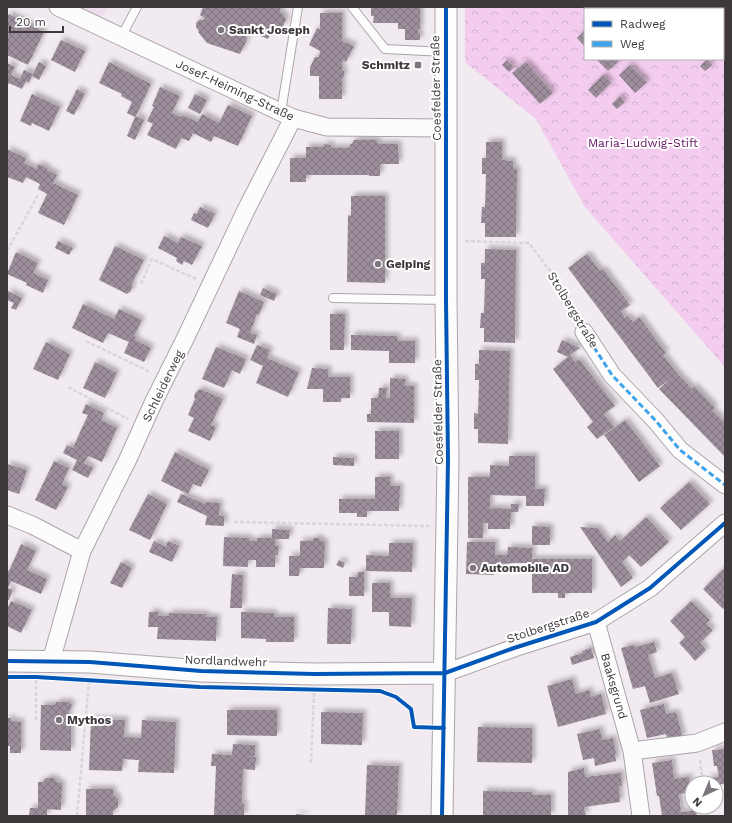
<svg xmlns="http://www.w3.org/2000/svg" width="732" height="823" font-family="'Work Sans',sans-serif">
  <defs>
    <pattern id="park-crowns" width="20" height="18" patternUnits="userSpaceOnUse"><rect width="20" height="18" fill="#f4ccef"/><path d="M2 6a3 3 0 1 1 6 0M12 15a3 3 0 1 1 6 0" fill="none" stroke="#d2b0ce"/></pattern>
    <pattern id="building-cross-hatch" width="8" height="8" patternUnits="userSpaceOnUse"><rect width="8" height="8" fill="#9c8e9b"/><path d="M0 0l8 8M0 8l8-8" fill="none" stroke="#817580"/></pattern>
    <filter id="shadow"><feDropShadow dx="3.5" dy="-3.5" stdDeviation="2" flood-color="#0004"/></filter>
  </defs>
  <rect width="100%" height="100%" fill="#f2eaf1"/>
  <path fill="#ebdde9" d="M72,7H109L99,20Z"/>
  <path fill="url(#park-crowns)" fill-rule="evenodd" d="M465,7H725V367L585,207L536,119L465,62ZM585,9H723V59H585Z"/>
  <path fill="url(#building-cross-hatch)" filter="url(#shadow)" d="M203,7H280V13H282L286,19L283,27L274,26L269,29L271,32L268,39L243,29L242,33L245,35L247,40L240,54L207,43L198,32L199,31L196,27V23L199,20H204L205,18L200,15Z
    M371,7H420V29H418V34H420V40H405V29H398V23H373L374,16H371Z
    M619,7H639L641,9H617Z
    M320,13H342V41L354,46L346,62L342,60V71H344V77H342V99H319V76H310V67L315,57H319L320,51L309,45L317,28L320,29Z
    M9,14L44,32L28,65L7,55V18Z
    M585,30V47L577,38Z
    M61,40L85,51L75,72L51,60Z
    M596,59H617L619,61L608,71Z
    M707,59L712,65L705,71L700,66Z
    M507,60L514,67L509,72L502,65Z
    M39,62L46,66L39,80L32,76L29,83L26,81L22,89L9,83L7,87V63L15,67L11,75L20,79L24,70L33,74Z
    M109,62L151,84L136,116L144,120L135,140L127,136L135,117L127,113L132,102L121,96L122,94L99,83Z
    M526,62L553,93L540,104L512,73Z
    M630,65L647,82L635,93L619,75Z
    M603,75L611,83L596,98L588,90Z
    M160,87L180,96L172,113L181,117L182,115L198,122L202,114L219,123L228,105L252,116L238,146L214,136L211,142L193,133L189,141L181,138L176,149L147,135L153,124L147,121L154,107L152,106Z
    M77,89L85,94L74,115L66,111Z
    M32,94L60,107L49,131L32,123L31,126L20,121Z
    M195,94L207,100L200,114L188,108Z
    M620,96L625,102L617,109L612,104Z
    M354,140H376L378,144H398L399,164H380V176H369V175H306V182H290V158H306V147H324V144L331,145V148H349L350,144H352Z
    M486,142H502V160L513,161V169H517L516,237H485V223H481L482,207H485L486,174H482V158H486Z
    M7,149L26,158L24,163L36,169L38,164L47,168V170L57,175L53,183L78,195L64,225L38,213L47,194L38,189L40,184L26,177L23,183L7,177Z
    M351,196H385V283L347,282L348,215L351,216Z
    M200,207L215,214L208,228L191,220L194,213L197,214Z
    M164,236L178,243L181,237L202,246L192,265L184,261L182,265L176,261L177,258L158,248Z
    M58,241L73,248L69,255L55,248Z
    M115,246L144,260L131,285L133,286L130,292L127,294L99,280Z
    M485,249L516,250L515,343L484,342V328H480L481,313H484L485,279H481V263H485Z
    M16,252L38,263L33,273L48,280L43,293L26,285L27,283L7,274Z
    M587,254L600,271L603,269L630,305L621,311L625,318L628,316L633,322L639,317L666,353L663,355L676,372L692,389L694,386L715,408L712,410L724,422L725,421V457L659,389L672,377L658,388L568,268Z
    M263,288L277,294L274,301L260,295Z
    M8,291L22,298L16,310L11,308L14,303L7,300Z
    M239,291L264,302L259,315L257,314L250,333L257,335L254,344L237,337L240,329L226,323Z
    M83,304L114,319L119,309L142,320L134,336L136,337L135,340L151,348L144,362L124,353L129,342L108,333L103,343L72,328Z
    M330,314H345L344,350H330Z
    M351,335L397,336V341H415V363H389V351L351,350Z
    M562,340L580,348L570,355L575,362L579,359L615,406L604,414L614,427L597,439L587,427L593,422L553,369L568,357L557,352Z
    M46,342L70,354L58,380L33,369Z
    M257,345L270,350L267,358L299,372L288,397L256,383L263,366L250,360Z
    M216,347L246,359L240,374L232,370L224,388L202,379Z
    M479,350L510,351L508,444L478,443V429H474V413L478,414L479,380H475V364H479Z
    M95,362L117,373L105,398L83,388Z
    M312,368L328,369V377H350V398H341V402H323V389H307Z
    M390,378L405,379V386H414V423L367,422V414H371V398H378L379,388H387L386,398H390Z
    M200,389L223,399L211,425L216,427L210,441L188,431L194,418L188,415L195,399L194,396L196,392Z
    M86,404L104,413L101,420L117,428L102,462L88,456L84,463L93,468L88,478L72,470L77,460L63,453L67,445L73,448L80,432L88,415L82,413Z
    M625,420L660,466L639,482L604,435Z
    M375,431H399V459H375Z
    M175,452L209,470L201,487L193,484L188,494L161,481Z
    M509,456H535V489H545L544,506H526V496L490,495V509L495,508L511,509V504H519L518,512H511L510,529H488V523H483V538H468V477H490V465L509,466Z
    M333,457L354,458V466L333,465Z
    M54,461L69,468L62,484L68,487L56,510L35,500Z
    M7,464L27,470L19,494L7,490Z
    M375,477H390V486H400L399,511H367V517H357V513H339V499H375Z
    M689,482L710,504L681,530L660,508Z
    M148,494L167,504L150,540L129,530Z
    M181,494L205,504L206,502L220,503L219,516H224V526L205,525L207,516L177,502Z
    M646,517L669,542L641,567L629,555L622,562L633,578L621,587L580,527L598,528L608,542L615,535L620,541Z
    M532,526L550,527V545H532Z
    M272,529L290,530L289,539H275V546H278V555H275V567H256V560H248V567L223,566L224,537L249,538V541H257V538H272Z
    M314,538H319L321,541L325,542L324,568H300L299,576H289V556H300V541H312Z
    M154,541L166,547L168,541L179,546L172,562L149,552Z
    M467,542H495V555H507L508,547L532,548V559H592V593H565V598H558V593H532V563H507V572H494V575L466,574Z
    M389,543H413L412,572L366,571V555L389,556Z
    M21,544L36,551L27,570L47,579L41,594L11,581L8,588L13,590L9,600L7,599V570L9,571Z
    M339,560L345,563L343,568L336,565Z
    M121,562L132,568L122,588L110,583Z
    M723,569L725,571V607L723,609L703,589Z
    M358,572H364V596H349V577H357Z
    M232,574L243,575L242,608H230Z
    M372,583H390V598H412L411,627L389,626V612H372Z
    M11,601L32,610L21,633L7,626V609Z
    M691,601L710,620L706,624L713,630L700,643L706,650L695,661L690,655L679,643L685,637L670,621Z
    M328,608L352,609L351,644H327Z
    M149,612H158V616H169V613L206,614V617H217L216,641L157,639L158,627H148Z
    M241,612L274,613V617H294V642H266V639L241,638Z
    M654,642L657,652L648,655L655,678L672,673L679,694L650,703L645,686L633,689L621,648L634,645L635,647Z
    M591,648L594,658L572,665L570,657L583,653L582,651Z
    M572,679L576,694L589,690L591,697L601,694L606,714L558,727L547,686Z
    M56,702H69L72,705L71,709L69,710L68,723H71V751L40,750L41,705H55Z
    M664,704L666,714L676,712L683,738L668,741L666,734L647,738L640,710Z
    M227,710H277V736L227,735Z
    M321,712L363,713L362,745L321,744Z
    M7,718H11L12,721L21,722V753H10V746H7Z
    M91,719L125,720L124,737L141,738L142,720L176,722L174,773L138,772L139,760L123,759L122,771L89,770Z
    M478,727L532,728V763L477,762Z
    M600,729L602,740L613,738L616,753H615L616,761L595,766L594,758L583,760L577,734Z
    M233,744L255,745V756L248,757H256L255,770L243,769L242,803L244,804V816L214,815L216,766H211L212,754L232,755Z
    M725,749V784L716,785V783H708V778L719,777L717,766H714L712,750Z
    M672,760L674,779L689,777L691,792L679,794L681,812L696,810L697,816H662L659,796H657L652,763Z
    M367,765L399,766L397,816H365Z
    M584,768L585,777L621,773L622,786H619L620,802L584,807L586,816H568V772Z
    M46,778H54L58,783H62L61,810L47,809V816H29L30,808H38V782H43Z
    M86,789H113V795L118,799V807L113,811V816H86Z
    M483,791L532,792V795H551V816H483Z
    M296,814L306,815V816H296Z"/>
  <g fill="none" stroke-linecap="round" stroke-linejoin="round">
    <defs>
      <path id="service" d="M352,7L385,49L445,52
        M121,37L137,7
        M281,112L298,7
        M333,298L446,300"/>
      <path id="minor" d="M58,7L293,118L327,127L447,128
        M584,332L612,375L656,421L680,450L725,485
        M7,515L32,525L82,551
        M596,622L632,751L641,816
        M51,661L82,551L128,459L154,401L185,339L246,210L293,118
        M445,673L514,648L596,622L650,588L725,523
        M632,751L697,743L725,732"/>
      <path id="tertiary" d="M7,661L90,662L201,671L314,674L445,673
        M442,816L448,460L446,300V7"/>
    </defs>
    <use href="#service" stroke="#aaa4aa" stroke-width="10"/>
    <use href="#minor" stroke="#aaa4aa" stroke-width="19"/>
    <use href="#tertiary" stroke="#aaa4aa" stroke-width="23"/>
    <path stroke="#d9d6d8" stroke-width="2.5" stroke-dasharray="4 2" stroke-linecap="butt" d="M465,241L529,243L556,279L576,317
      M7,251L38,195
      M141,284L152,259L196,279
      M86,341L150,372
      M68,387L128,419
      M234,522L429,526
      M36,680V721
      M700,760L703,783
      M311,763L314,693
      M707,807L708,816
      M77,816L89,681"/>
    <use href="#service" stroke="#fdfcfd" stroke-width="8"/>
    <use href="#minor" stroke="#fdfcfd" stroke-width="17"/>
    <use href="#tertiary" stroke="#fdfcfd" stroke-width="21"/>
    <path stroke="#3fa3ec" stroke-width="3" stroke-dasharray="6 3" stroke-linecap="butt" d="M584,332L612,375L656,421L680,450L725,485"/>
    <defs>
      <path id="cycleway" d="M7,661L90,662L201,671L314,674L445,673L514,648L596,622L650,588L725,523
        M7,677H36L200,687L380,691L396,697L411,709L414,727L444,728
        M442,816L448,460L446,300V7"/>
    </defs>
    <use href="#cycleway" stroke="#fff" stroke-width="6"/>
    <use href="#cycleway" stroke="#0057b8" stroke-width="4"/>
  </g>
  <g fill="#7d767c" stroke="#fff" stroke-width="1.5">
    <circle cx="221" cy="30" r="4"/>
    <rect x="414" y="61" width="8" height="8" rx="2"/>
    <circle cx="378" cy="264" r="4"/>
    <circle cx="473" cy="568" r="4"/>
    <circle cx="59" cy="720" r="4"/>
  </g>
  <g text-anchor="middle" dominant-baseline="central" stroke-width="4" stroke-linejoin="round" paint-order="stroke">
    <g font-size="12" font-weight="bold" fill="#3e383d" stroke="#fff" text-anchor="start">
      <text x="229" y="30">Sankt Joseph</text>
      <text x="410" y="65" text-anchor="end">Schmitz</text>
      <text x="386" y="264">Geiping</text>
      <text x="481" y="568">Automobile AD</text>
      <text x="67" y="720">Mythos</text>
    </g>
    <g font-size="12" fill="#3e383d" stroke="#fff">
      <text transform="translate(436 88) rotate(-91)">Coesfelder Straße</text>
      <text transform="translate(235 90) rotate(25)">Josef-Heiming-Straße</text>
      <text transform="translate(573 310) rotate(59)">Stolbergstraße</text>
      <text transform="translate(163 386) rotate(-64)">Schleiderweg</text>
      <text transform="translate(438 412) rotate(-91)">Coesfelder Straße</text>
      <text transform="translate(548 626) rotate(-18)">Stolbergstraße</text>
      <text transform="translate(226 661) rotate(2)">Nordlandwehr</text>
      <text transform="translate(614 686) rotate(74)">Baaksgrund</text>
    </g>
    <g font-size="12" fill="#651461" stroke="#fff">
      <text x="643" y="143">Maria-Ludwig-Stift</text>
    </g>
  </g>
  <rect width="732" height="823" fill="none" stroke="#3e383d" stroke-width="16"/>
  <rect x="584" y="8" width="140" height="52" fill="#ffffff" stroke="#b2afb1"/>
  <rect x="592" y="21" width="20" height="6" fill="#0057b8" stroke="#b2afb1"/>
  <text x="620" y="28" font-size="12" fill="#3e383d">Radweg</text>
  <rect x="592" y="41" width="20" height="6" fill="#3fa3ec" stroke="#b2afb1"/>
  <text x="620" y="48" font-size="12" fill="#3e383d">Weg</text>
  <g transform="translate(704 795) rotate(224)"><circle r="19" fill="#ffffff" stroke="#b2afb1"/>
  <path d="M0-3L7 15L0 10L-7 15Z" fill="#7d767c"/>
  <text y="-6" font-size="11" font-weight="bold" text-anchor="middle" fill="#3e383d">N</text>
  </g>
  <path d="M10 26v6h53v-6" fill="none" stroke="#3e383d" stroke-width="2"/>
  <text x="16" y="26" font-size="12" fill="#3e383d" stroke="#ffffff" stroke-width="3" paint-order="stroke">20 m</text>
</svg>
